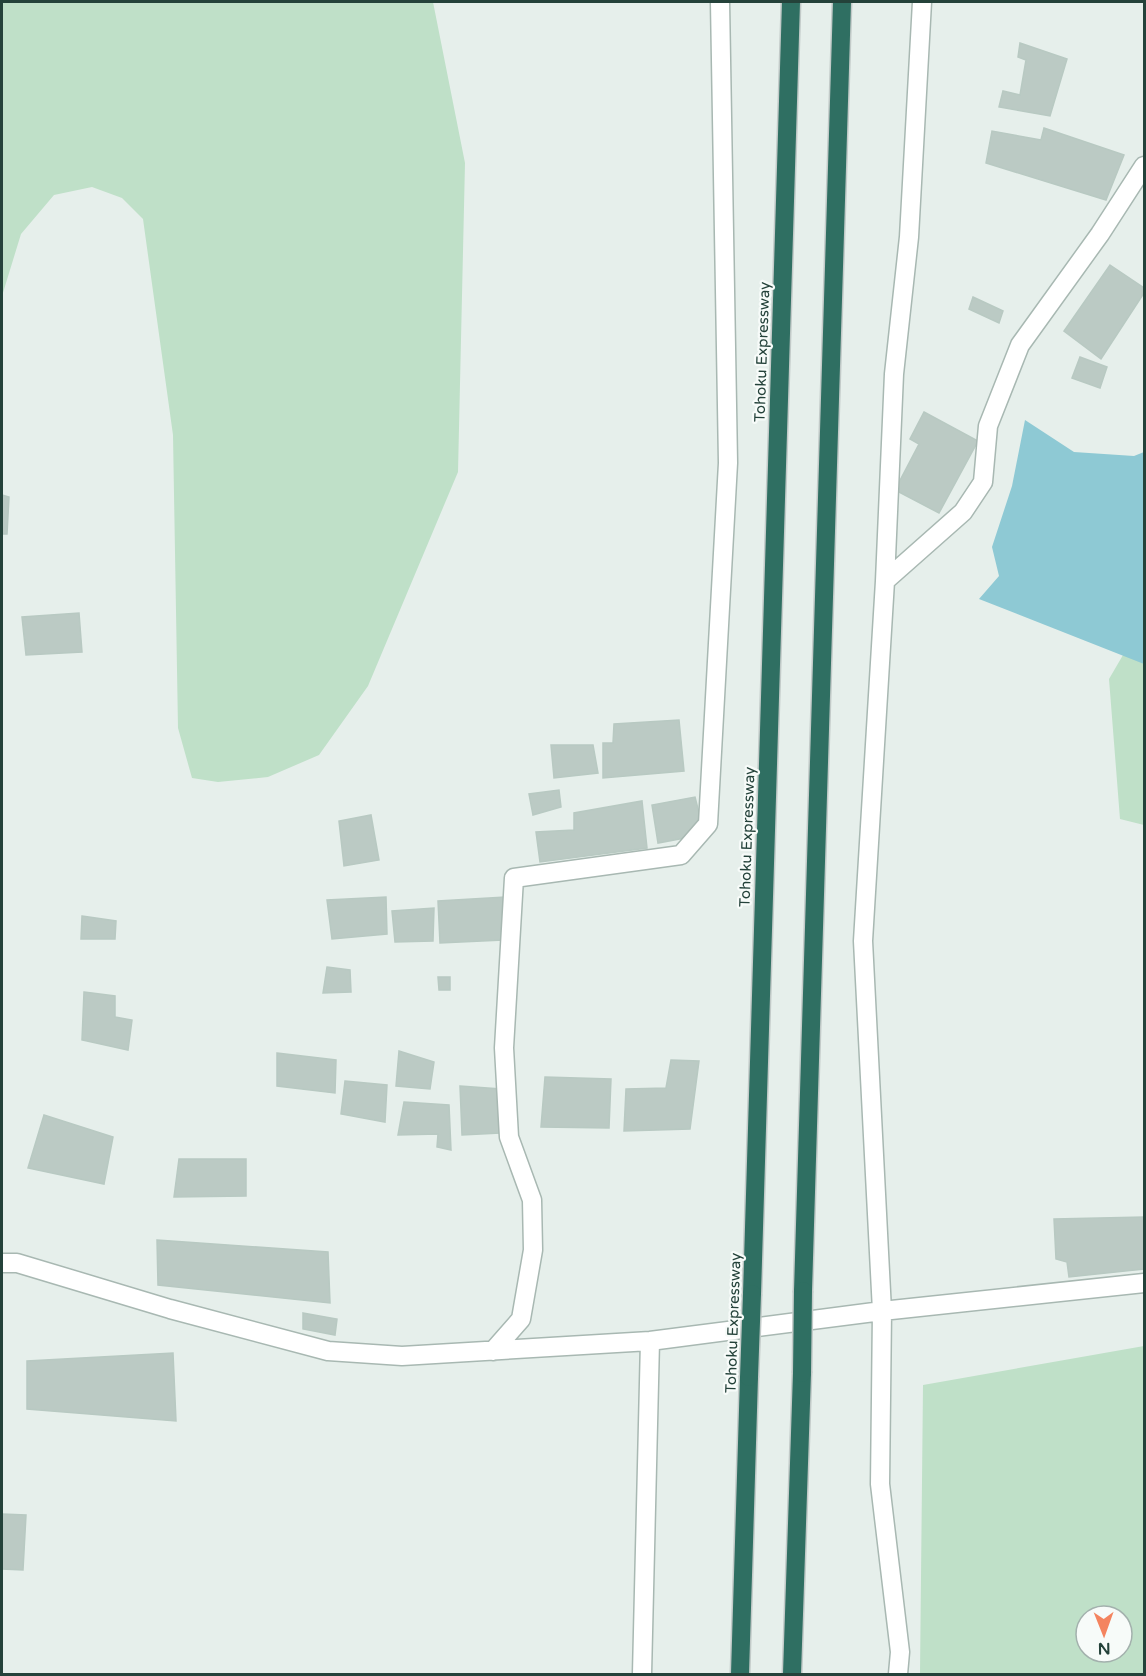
<svg xmlns="http://www.w3.org/2000/svg" width="1146" height="1676" font-family="'Varela Round',sans-serif">
  <rect width="100%" height="100%" fill="#e6efeb"/>
  <path fill="#bfe0c8" fill-rule="evenodd" d="M2,2H433L465,163L458,472L368,686L319,755L268,777L218,782L192,778L178,728L173,435L143,219L122,198L92,187L54,195L21,234L2,296Z
    M1144,619V825L1120,819L1109,679Z
    M1144,1346V1674H920L923,1385ZM1086,1616H1122V1652H1086Z"/>
  <path fill="#8ec9d4" d="M1025,420L1074,452L1134,456L1144,452V664L979,599L999,576L992,547L1012,486Z"/>
  <path fill="#bbcac4" stroke="#b8c9c2" stroke-width="1.5" d="M1020,43L1067,59L1050,116L999,107L1003,91L1020,95L1026,60L1018,57Z
    M1044,128L1124,155L1106,200L986,163L992,131L1041,140Z
    M1110,265L1144,288V293L1101,359L1064,331Z
    M973,297L1003,311L999,323L969,309Z
    M1080,357L1107,367L1100,388L1072,378Z
    M924,412L978,441L939,513L895,490L919,444L910,439Z
    M2,495L9,497L7,534H2Z
    M79,613L82,652L26,655L22,617Z
    M679,720L684,771L603,778V743H613L614,724Z
    M551,745H593L598,773L554,778Z
    M559,790L561,807L533,815L529,794Z
    M695,797L700,817L690,837L658,843L652,805Z
    M642,801L647,848L540,862L536,832L574,830V813Z
    M371,815L379,860L344,866L339,821Z
    M386,897L387,934L332,939L327,900Z
    M505,897L503,940L440,943L438,901Z
    M434,908L433,941L395,942L392,911Z
    M82,916L116,921L115,939H81Z
    M327,967L350,970L351,992L323,993Z
    M438,977H450V990H439Z
    M84,992L115,996V1017L132,1020L128,1050L82,1040Z
    M399,1051L434,1062L430,1089L396,1086Z
    M277,1053L336,1060L335,1093L277,1086Z
    M671,1060L699,1061L690,1129L624,1131L626,1089L666,1088Z
    M545,1077L611,1079L609,1128L541,1127Z
    M345,1081L387,1085L385,1122L341,1114Z
    M460,1086L501,1089L500,1133L462,1135Z
    M404,1102L449,1105L451,1150L437,1147L438,1134L398,1135Z
    M44,1115L113,1137L104,1184L28,1168Z
    M179,1159H246V1196L174,1197Z
    M1144,1217V1269L1069,1277L1067,1262L1056,1259L1054,1219Z
    M157,1240L328,1252L330,1303L158,1285Z
    M303,1313L337,1319L335,1335L303,1329Z
    M173,1353L176,1421L27,1409V1361Z
    M2,1514L26,1515L23,1570L2,1569Z"/>
  <g fill="none" stroke-linecap="round" stroke-linejoin="round">
    <defs>
      <path id="street" d="M885,581L963,512L983,482L988,426L1020,345L1100,234L1144,166
        M2,1263H17L170,1309L328,1351L402,1356L650,1341L882,1311L1144,1283
        M493,1351L521,1319L533,1250L532,1200L509,1137L504,1048L514,878L681,855L708,824L728,463L720,2
        M642,1674L650,1341
        M898,1674L900,1652L880,1484L882,1311L863,941L885,581L894,374L909,237L922,2"/>
      <path id="highway" d="M803,1291L842,2
        M752,1294L791,2
        M740,1674L749,1377
        M792,1674L802,1373"/>
    </defs>
    <use href="#street" stroke="#a8b8b2" stroke-width="21"/>
    <use href="#highway" stroke="#c2cac8" stroke-width="21"/>
    <use href="#street" stroke="#fff" stroke-width="18"/>
    <use href="#highway" stroke="#2f6f62" stroke-width="18"/>
    <defs>
      <path id="highway-bridge" d="M802,1373L803,1291
        M749,1377L752,1294"/>
    </defs>
    <use href="#highway-bridge" stroke="#c2cac8" stroke-width="21" stroke-linecap="butt"/>
    <use href="#highway-bridge" stroke="#2f6f62" stroke-width="18"/>
  </g>
  <g text-anchor="middle" dominant-baseline="central" stroke-width="4.5" stroke-linejoin="round" paint-order="stroke">
    <g font-size="15" fill="#24423a" stroke="#f7fbf9">
      <text transform="translate(762 352) rotate(-88)">Tohoku Expressway</text>
      <text transform="translate(747 837) rotate(-88)">Tohoku Expressway</text>
      <text transform="translate(733 1323) rotate(-88)">Tohoku Expressway</text>
    </g>
  </g>
  <rect width="1146" height="1676" fill="none" stroke="#24423a" stroke-width="6"/>
  <g transform="translate(1104 1634) rotate(179)"><circle r="28" fill="#f7fbf9" stroke="#a3b1ad" stroke-width="1.5"/>
  <path d="M0-4.5L10 22L0 15L-10 22Z" fill="#f4845f"/>
  <text y="-9" font-size="16" font-weight="bold" text-anchor="middle" fill="#24423a">N</text>
  </g>
</svg>
